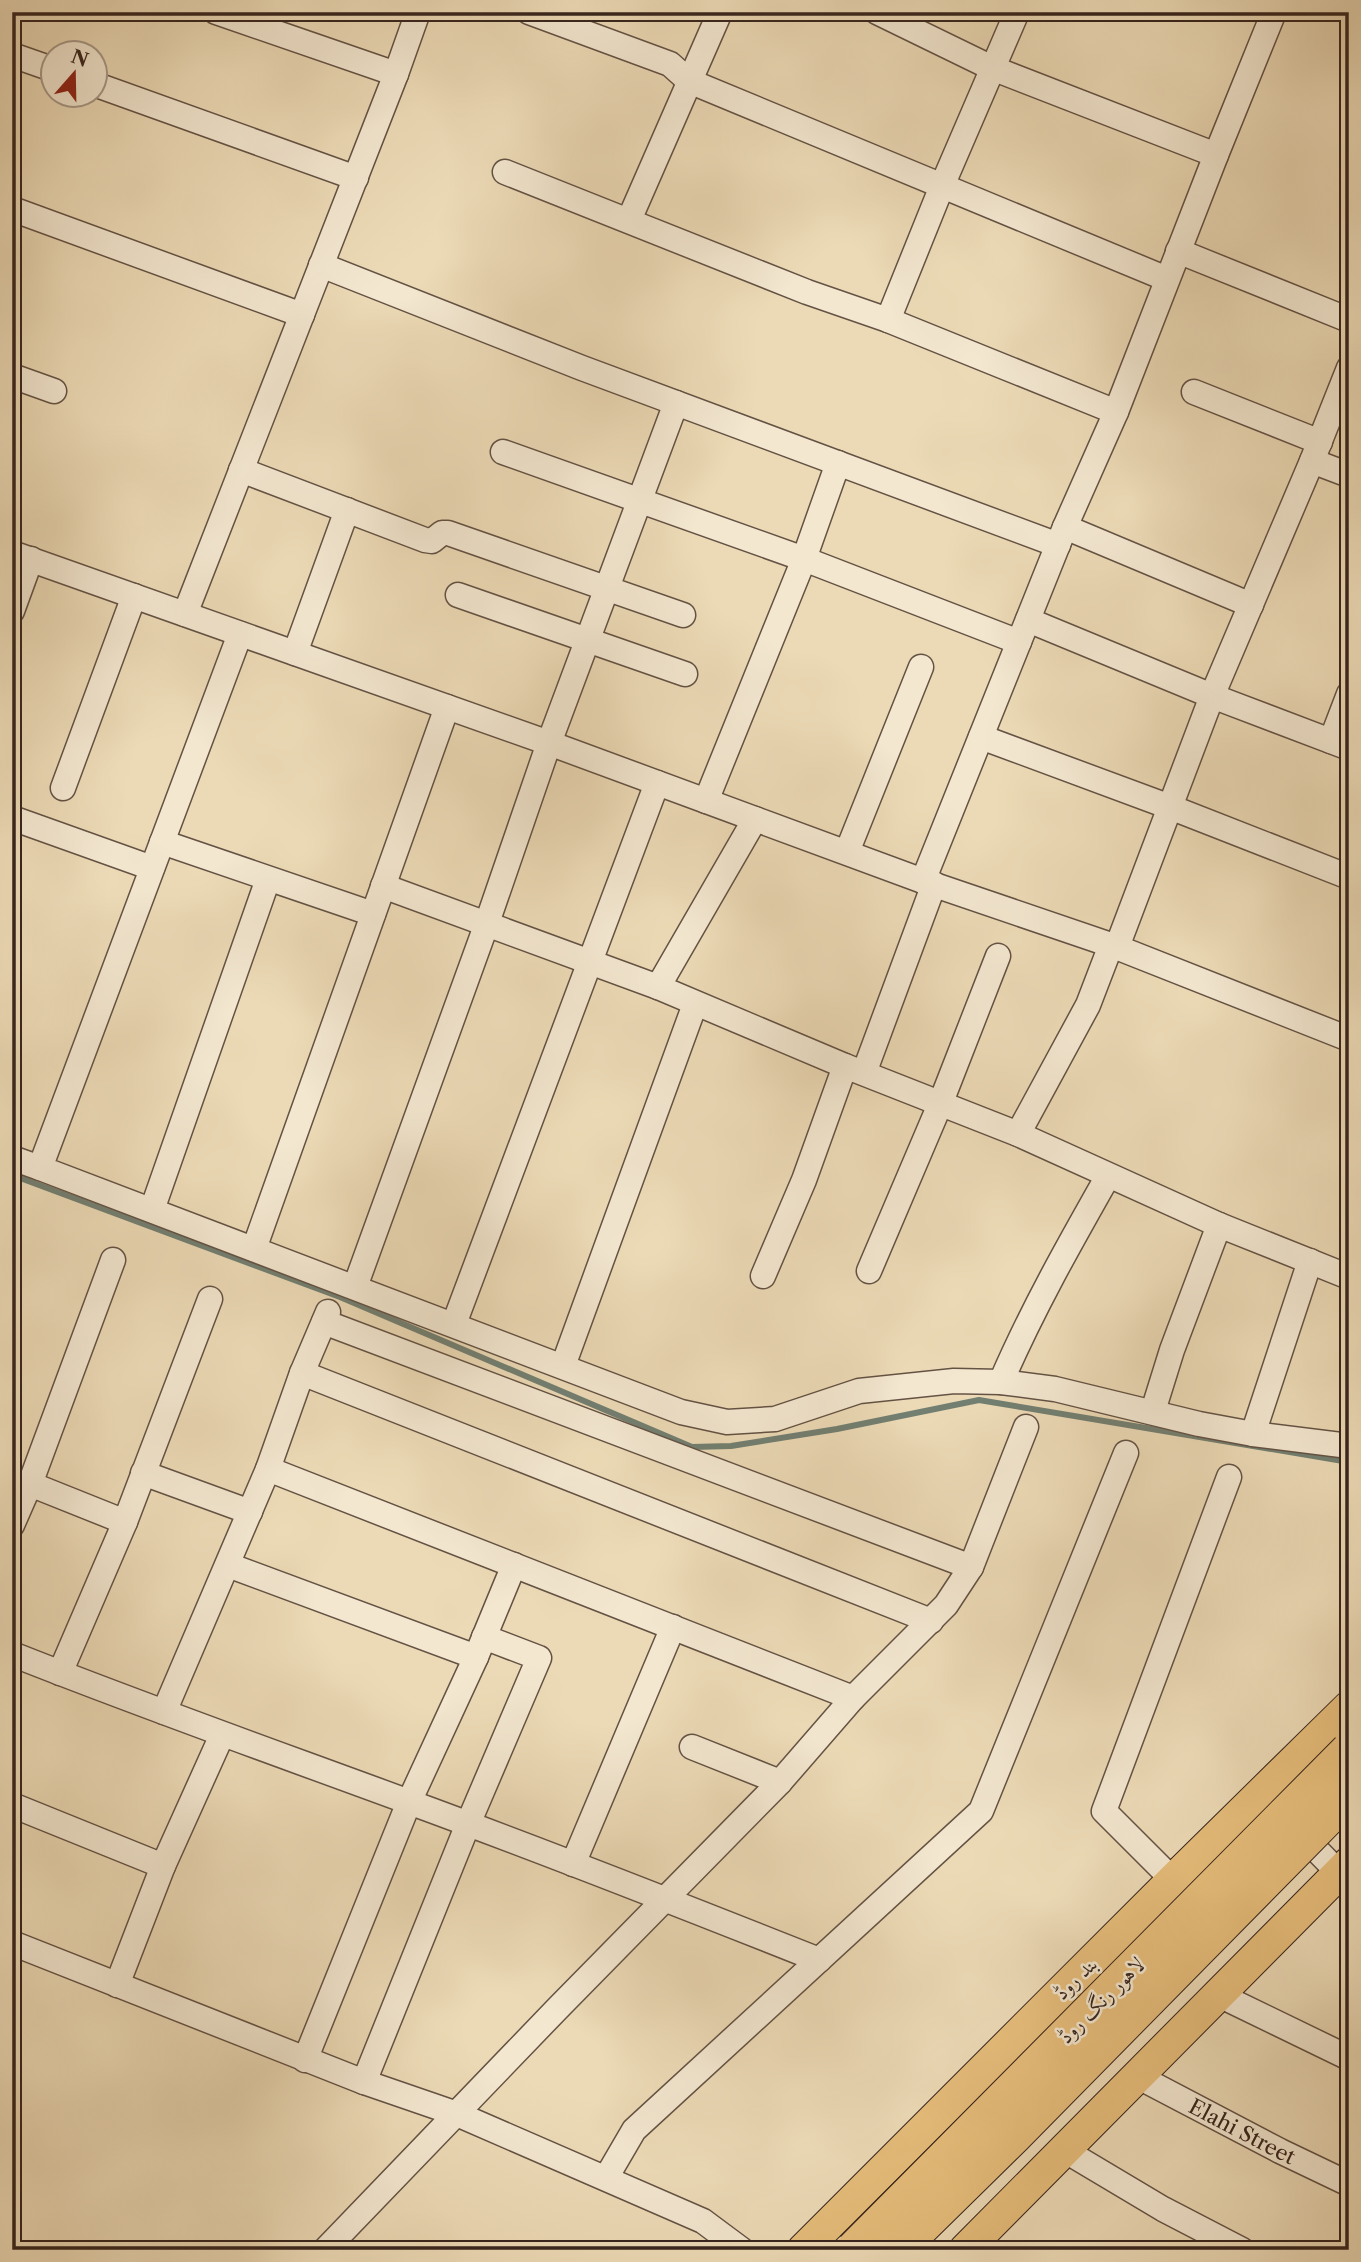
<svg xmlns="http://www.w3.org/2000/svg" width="1361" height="2262" font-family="'Libre Caslon Text',Amiri,serif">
  <rect width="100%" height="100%" fill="#ecdab6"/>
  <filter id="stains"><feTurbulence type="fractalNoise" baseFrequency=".00286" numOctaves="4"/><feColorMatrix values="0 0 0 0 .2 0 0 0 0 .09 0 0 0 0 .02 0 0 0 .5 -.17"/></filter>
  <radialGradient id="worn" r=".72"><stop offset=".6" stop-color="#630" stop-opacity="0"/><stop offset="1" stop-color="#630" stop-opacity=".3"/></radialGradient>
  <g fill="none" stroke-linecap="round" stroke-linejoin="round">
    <path stroke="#727f71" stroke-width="6" d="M12,1175L340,1297L692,1447L731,1446L837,1429L979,1400L1349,1462"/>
    <defs>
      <g id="minor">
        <path d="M216,12L396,74"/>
        <path d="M529,12L670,64L689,81L1167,279"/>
        <path d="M877,12L992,68L1216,155"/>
        <path d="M12,55L52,69"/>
        <path d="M94,84L356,178"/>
        <path d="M505,172L807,292L888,320L1116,412"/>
        <path d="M12,209L302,315"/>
        <path d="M629,220L720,12"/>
        <path d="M1178,251L1349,320"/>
        <path d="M321,265L582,368L1058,545"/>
        <path d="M888,320L942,186L1017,12"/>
        <path d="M12,376L54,391"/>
        <path d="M1194,392L1320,442"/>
        <path d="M503,452L804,559L1019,642"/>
        <path d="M1312,461L1349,475"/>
        <path d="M241,470L425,540L432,541L442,533H448L683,615"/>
        <path d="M1065,527L1251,605"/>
        <path d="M12,553L549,743L923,881L1111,945L1349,1039"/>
        <path d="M458,595L685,674"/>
        <path d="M12,611L31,559"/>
        <path d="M185,614L396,74L418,12"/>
        <path d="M1028,620L1212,696L1349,748"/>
        <path d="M240,634L40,1168L681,1412L727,1422L775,1419L859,1391L954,1381L1001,1382L1055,1389L1199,1424L1253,1434L1349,1446"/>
        <path d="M295,653L347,510"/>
        <path d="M981,737L1170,807L1349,877"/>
        <path d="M1331,741L1349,694"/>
        <path d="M63,788L134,596"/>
        <path d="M706,801L804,559L838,463"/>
        <path d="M12,818L152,868"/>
        <path d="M162,842L373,914"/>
        <path d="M847,852L921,667"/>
        <path d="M923,881L1065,527L1116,412L1216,155L1274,12"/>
        <path d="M383,886L658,987L845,1066L1018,1134L1219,1225L1349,1277"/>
        <path d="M1117,947L1212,696L1312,461L1349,368"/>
        <path d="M658,987L755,819"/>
        <path d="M864,1073L934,884"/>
        <path d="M1018,1134L1088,1005L1111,945"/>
        <path d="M12,1158L40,1168"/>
        <path d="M152,1210L268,879"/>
        <path d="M254,1249L447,707"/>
        <path d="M869,1271L941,1102L998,956"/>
        <path d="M763,1276L804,1180L845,1066"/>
        <path d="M355,1287L487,923L549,743L676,403"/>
        <path d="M324,1322L971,1567L946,1605L853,1698L780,1782L557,2009L325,2250"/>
        <path d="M454,1324L657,783"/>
        <path d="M563,1366L695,1004"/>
        <path d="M302,1373L931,1621"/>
        <path d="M1001,1382C1032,1310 1070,1243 1108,1176"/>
        <path d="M1153,1411L1172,1350L1219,1225"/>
        <path d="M1253,1434L1310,1261"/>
        <path d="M268,1469L853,1698"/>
        <path d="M143,1473L250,1512"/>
        <path d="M30,1484L113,1260"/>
        <path d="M12,1525L30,1484L125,1522L210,1299"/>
        <path d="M228,1565L476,1657"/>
        <path d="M971,1567L1026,1427"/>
        <path d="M12,1654C143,1706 276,1753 409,1802C546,1852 683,1906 819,1960"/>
        <path d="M60,1673L125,1522"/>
        <path d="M164,1712L268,1469L302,1373L328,1312"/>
        <path d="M692,1747L780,1782"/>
        <path d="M12,1805L163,1866"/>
        <path d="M1297,1830L1339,1873"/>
        <path d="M573,1864L673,1627"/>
        <path d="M1173,1880L1104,1811L1229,1477"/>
        <path d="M12,1943L364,2082L457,2114L703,2221L742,2250"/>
        <path d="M117,1985L163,1866L222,1735"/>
        <path d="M1217,1994L1349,2058"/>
        <path d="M305,2060L409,1802L476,1657L514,1565"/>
        <path id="s1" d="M1137,2076L1280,2151L1349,2184"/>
        <path d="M364,2082L468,1824L539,1658L484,1637"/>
        <path d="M1064,2150L1163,2209L1242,2250"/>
        <path d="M606,2178L634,2130L981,1811L1126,1453"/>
      </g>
      <path id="major" d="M803,2250L1173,1880L1349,1707
        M965,2250L1349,1863"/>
    </defs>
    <use href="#minor" stroke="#645244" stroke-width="27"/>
    <use href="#major" stroke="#37251e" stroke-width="34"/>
    <use href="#minor" stroke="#f3e7d0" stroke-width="24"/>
    <use href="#major" stroke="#e6bd7b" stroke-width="32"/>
    <defs>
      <path id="highway-bridge" d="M854,2250L1349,1751
        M897,2250L1013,2136L1349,1795"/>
    </defs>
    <use href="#highway-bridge" stroke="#37251e" stroke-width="39" stroke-linecap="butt"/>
    <use href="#highway-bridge" stroke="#e6bd7b" stroke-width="37"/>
  </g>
  <g text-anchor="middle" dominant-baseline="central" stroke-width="5" stroke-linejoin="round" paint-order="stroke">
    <g font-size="21" fill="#37251e" stroke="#f3e7d0">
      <text transform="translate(1075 1978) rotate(-45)">بند روڈ</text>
      <text transform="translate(1101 2000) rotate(-45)">لاہور رنگ روڈ</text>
      <text stroke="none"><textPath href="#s1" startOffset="119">Elahi Street</textPath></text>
    </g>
  </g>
  <rect width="1361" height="2262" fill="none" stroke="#ecdab6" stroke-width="42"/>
  <rect x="14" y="14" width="1333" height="2234" fill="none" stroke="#37251e" stroke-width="3.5"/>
  <rect x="21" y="21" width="1319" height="2220" fill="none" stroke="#37251e" stroke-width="2"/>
  <g transform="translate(74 74) rotate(20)"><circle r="33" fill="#f3e7d0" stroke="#a89989" stroke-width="2"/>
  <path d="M0-5L12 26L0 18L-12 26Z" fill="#8f2418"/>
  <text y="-10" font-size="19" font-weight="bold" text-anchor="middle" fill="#37251e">N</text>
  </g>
  <rect width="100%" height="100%" filter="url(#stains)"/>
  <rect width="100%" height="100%" fill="url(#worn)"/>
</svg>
